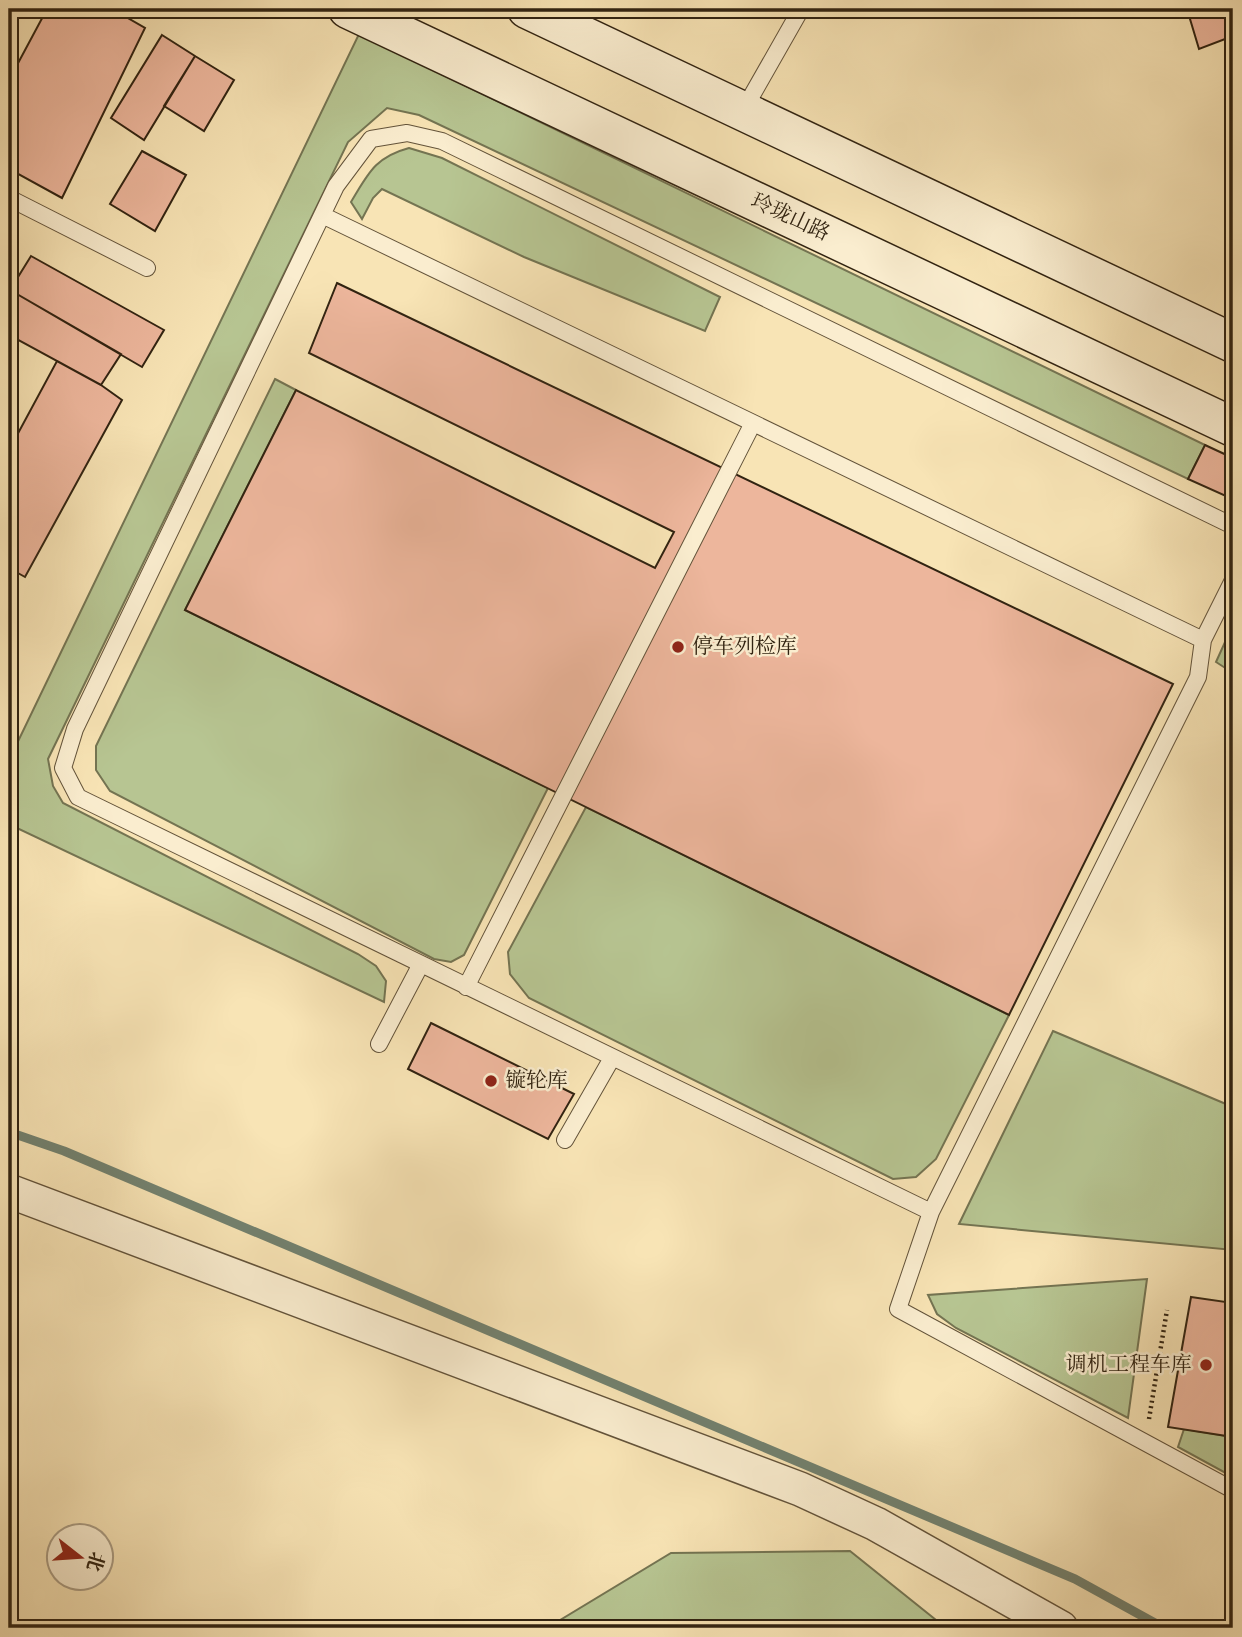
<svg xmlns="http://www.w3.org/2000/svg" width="1242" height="1637" font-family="'IM FELL English','Noto Serif SC',serif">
  <rect width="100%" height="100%" fill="#f8e4b5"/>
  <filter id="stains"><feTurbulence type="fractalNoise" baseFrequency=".00286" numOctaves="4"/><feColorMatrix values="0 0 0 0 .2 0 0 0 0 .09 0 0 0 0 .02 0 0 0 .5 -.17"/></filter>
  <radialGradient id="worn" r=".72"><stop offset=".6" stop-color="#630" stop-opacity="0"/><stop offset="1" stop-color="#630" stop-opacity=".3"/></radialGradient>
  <path fill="#b7c592" stroke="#747452" stroke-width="2" d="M359,34L1205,445L1188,479L419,115L387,108L348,142L48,759L53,786L63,803L358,954L376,966L386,981L384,1002L17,828L9,839V760Z
    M409,148L442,158L720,297L705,331L524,257L382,189L373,198L362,219L351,202C368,174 375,157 409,148Z
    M275,379L296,390L185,610L548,788L464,955L451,962L434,959L110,791L96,770V746Z
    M1225,642L1233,646V673L1216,662Z
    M586,807L1009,1015L936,1159L916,1177L893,1179L529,998L510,974L508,952Z
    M1053,1031L1233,1107V1250L959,1224Z
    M1147,1279L1128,1418L956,1328L937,1314L928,1295Z
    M1184,1429L1233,1437V1477L1178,1447Z
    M850,1551L946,1628H547L671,1553Z"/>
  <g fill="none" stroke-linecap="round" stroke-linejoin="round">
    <path stroke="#72816f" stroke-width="9" d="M9,1132L64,1151L1075,1579L1164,1628"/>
  </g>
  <path fill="#edb69c" stroke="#312311" stroke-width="2" d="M47,9H112L145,28L62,198L9,169V150L15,138L9,134V80Z
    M1187,9H1233V36L1199,49Z
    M162,35L195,56L144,140L111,118Z
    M195,56L234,80L204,131L164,106Z
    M142,151L186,175L155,231L110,204Z
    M31,256L164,330L142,367L10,290Z
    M337,283L1173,684L1009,1015L185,610L296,390L655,568L674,532L309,353Z
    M10,290L121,354L101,385L9,335Z
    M57,361L101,385L122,400L25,577L9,568V450Z
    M1205,445L1233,458V486L1228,497L1188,479Z
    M431,1023L574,1094L548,1139L408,1069Z
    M1191,1297L1233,1303V1437L1168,1427Z"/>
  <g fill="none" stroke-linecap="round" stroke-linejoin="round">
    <defs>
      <path id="service" d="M743,111L801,9
        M9,198L147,268
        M322,215L1203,640
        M1233,580L1203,640L1198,677L931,1212L898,1309L1233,1490
        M466,987L753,423
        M379,1044L421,964
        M565,1140L612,1058
        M931,1212L78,797L63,768L75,729L336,186L371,139L407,133L442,141L1233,526"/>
      <path id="minor" d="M9,1191L800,1489L876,1524L1061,1628"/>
      <path id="secondary" d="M348,9L1233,427
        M527,9L1233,343"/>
    </defs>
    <use href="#service" stroke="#63533a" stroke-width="18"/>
    <use href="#minor" stroke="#63533a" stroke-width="36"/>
    <use href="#secondary" stroke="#312311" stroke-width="41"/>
    <path stroke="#312311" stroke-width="4.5" stroke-dasharray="2 3.5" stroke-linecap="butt" d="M1149,1419L1167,1310"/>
    <use href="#service" stroke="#faedcf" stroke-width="16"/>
    <use href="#minor" stroke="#faedcf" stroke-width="33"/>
    <use href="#secondary" stroke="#faedcf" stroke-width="38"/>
  </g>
  <g fill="#8f2418" stroke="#faedcf" stroke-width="2.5">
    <circle cx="678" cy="647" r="7"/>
    <circle cx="491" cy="1081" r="7"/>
    <circle cx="1206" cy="1365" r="7"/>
  </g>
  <g text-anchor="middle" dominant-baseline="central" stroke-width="5" stroke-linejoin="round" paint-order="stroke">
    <g font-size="21" fill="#312311" stroke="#faedcf">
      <text transform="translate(790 218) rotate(25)">玲珑山路</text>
    </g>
    <g font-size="21" fill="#312311" stroke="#faedcf" text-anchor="start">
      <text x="692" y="647">停车列检库</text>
      <text x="505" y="1081">镟轮库</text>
      <text x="1192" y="1365" text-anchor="end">调机工程车库</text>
    </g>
  </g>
  <rect width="1242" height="1637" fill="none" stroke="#f8e4b5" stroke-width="35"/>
  <rect x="10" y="10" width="1221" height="1616" fill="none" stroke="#312311" stroke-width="3.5"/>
  <rect x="18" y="18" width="1207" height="1602" fill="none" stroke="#312311" stroke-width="2"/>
  <g transform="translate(80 1557) rotate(107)"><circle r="33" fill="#faedcf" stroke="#aa9c83" stroke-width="2"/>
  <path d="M0-5L12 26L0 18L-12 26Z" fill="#8f2418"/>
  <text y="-10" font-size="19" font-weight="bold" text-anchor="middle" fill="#312311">北</text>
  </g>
  <rect width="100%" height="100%" filter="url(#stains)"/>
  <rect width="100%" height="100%" fill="url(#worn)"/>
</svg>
